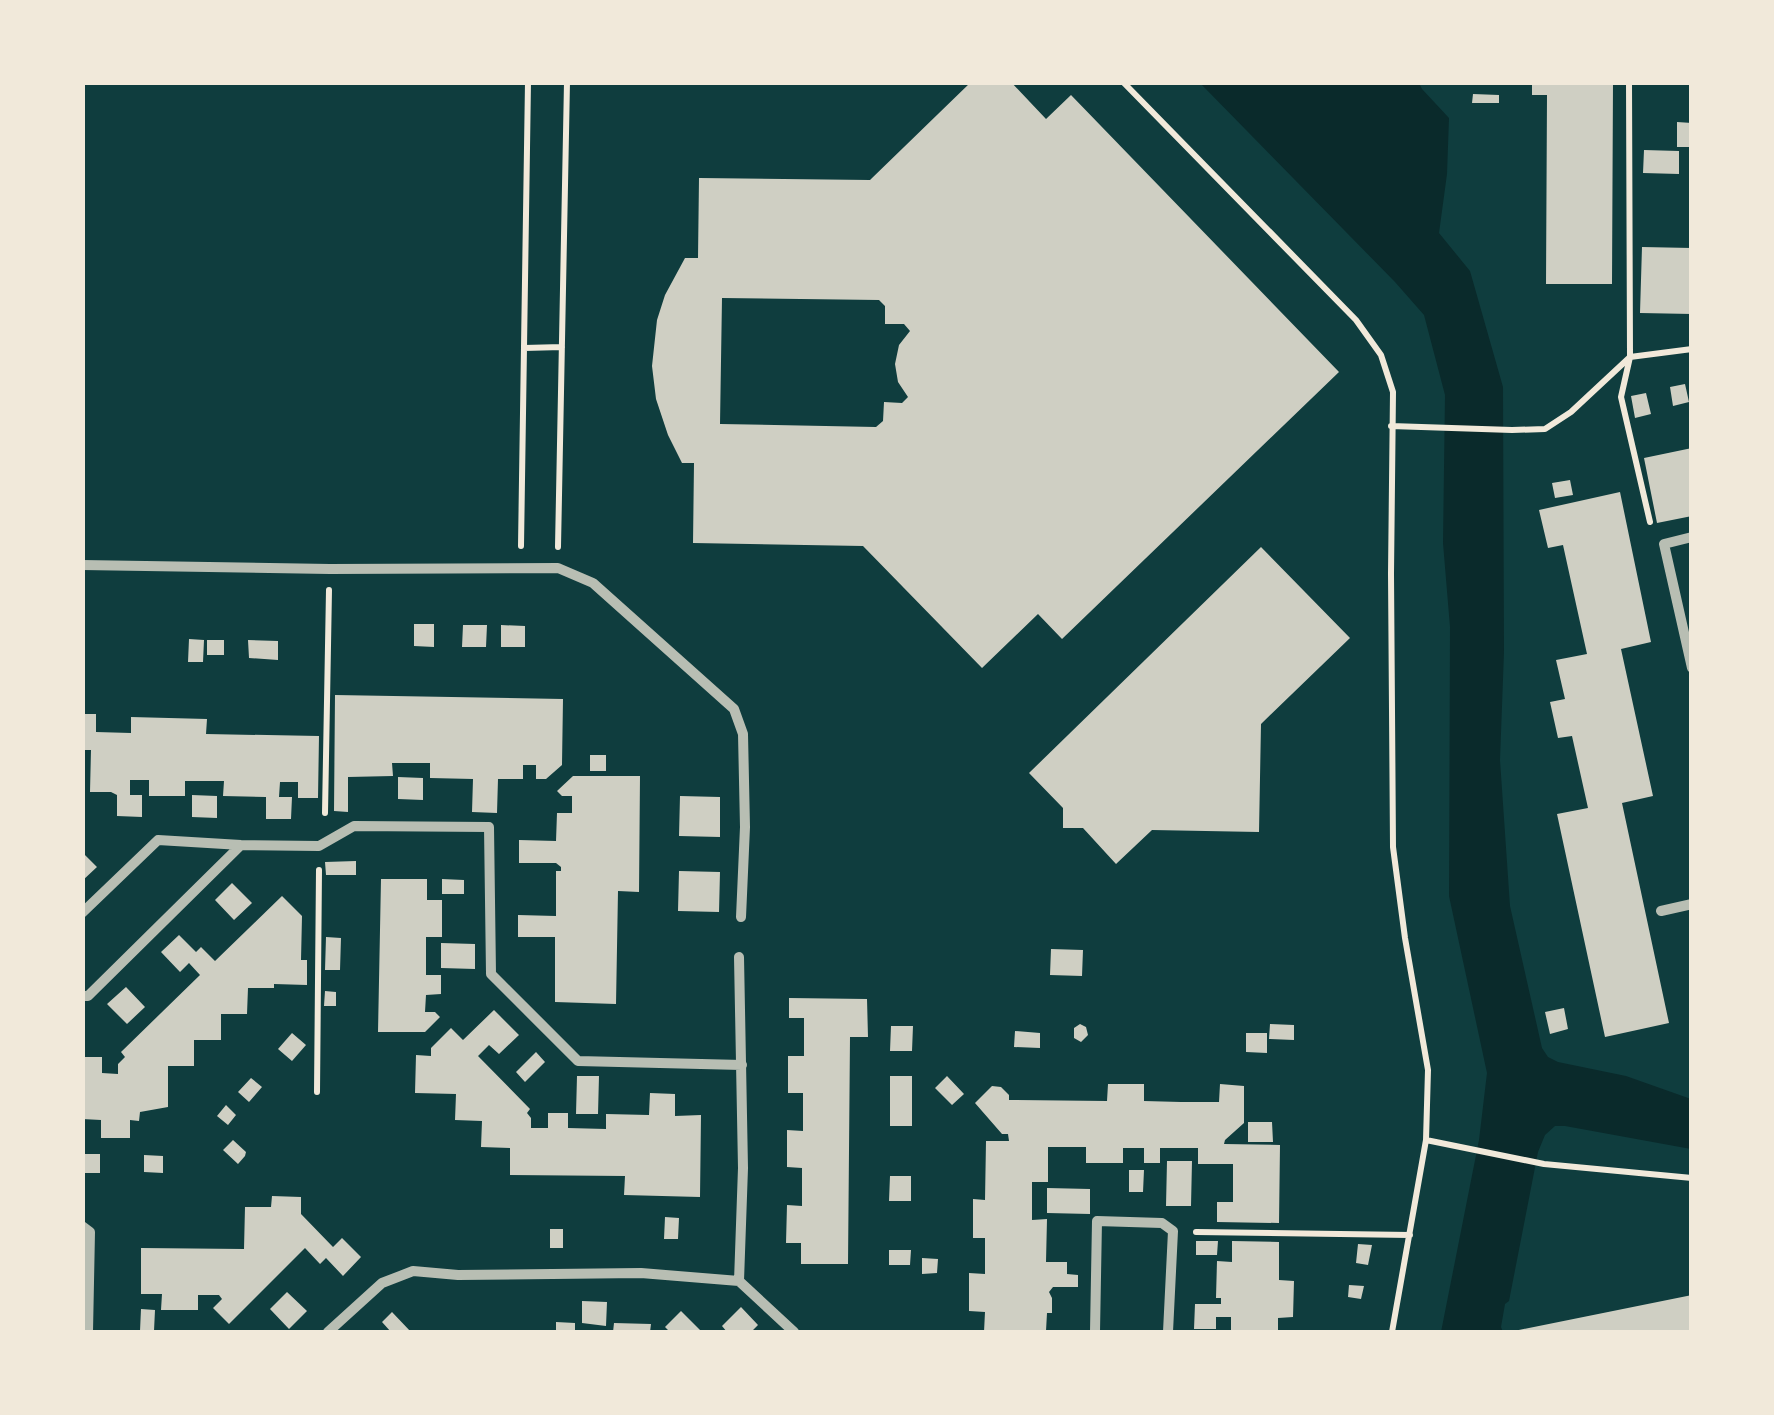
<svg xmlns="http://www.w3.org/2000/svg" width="1774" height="1415" font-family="'Source Sans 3',sans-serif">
  <rect width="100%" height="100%" fill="#0f3d3e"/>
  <path fill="#0a2a2b" d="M1200,83H1419L1422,89L1449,118L1447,174L1439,233L1470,271L1503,387L1504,652L1500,760L1510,906L1542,1048L1548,1057L1558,1062L1626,1076L1691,1099V1149L1565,1126H1555L1545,1135L1538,1152L1509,1301L1505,1304L1501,1327L1503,1332H1441L1479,1140L1487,1073L1449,896L1450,627L1443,543L1445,395L1424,315L1395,282Z"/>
  <path fill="#cfcfc3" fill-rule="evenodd" d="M971,82H1011L1046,119L1071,95L1339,372L1062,639L1038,614L982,668L863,546L693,543L694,463H682L668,435L656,399L652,366L657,320L665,295L685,258H698L699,178L870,180ZM722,298L879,300L885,306V324H904L910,331L899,345L895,364L898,382L908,397L902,403L884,402L883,421L876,427L720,424Z
    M1532,82H1613L1612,284H1546L1547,95H1532Z
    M1473,94L1499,95V103H1472Z
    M1677,122L1692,123V147H1677Z
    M1644,150L1679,151V174L1643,173Z
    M1642,247L1692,248V314L1640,313Z
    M1685,384L1689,402L1673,406L1670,387Z
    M1646,393L1651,414L1635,418L1631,396Z
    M1692,448V516L1657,523L1644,458Z
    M1570,480L1573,495L1555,498L1552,483Z
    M1620,492L1651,642L1621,649L1653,796L1622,803L1669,1023L1605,1037L1557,814L1588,808L1572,736L1558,738L1550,702L1565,699L1556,660L1587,654L1563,545L1548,548L1539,510Z
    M1261,547L1350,638L1261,724L1259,832L1152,830L1116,864L1083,828H1063V808L1029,773Z
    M414,624H434V647L414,646Z
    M463,625H487L486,647H462Z
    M501,625L525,626V647H501Z
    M189,639L204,640L203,662H188Z
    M207,640H224V655H207Z
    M248,640L278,641V660L249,658Z
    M335,695L563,699L562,765L546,779H536V765H523V779H498L497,813L472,812L473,779L430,778V763H392L393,776L348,777V812L334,811Z
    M82,714H96V732L131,733V717L207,719L206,734L319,736L318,798H298V782H280L279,797H292L291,819H266V797L223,796L224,781H185V796H149V780H130V795H142V817L117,816V795L111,792H90L91,750H82Z
    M590,755H606V771H590Z
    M573,776H640L639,892L618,891L616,1004L555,1002V937H518V915L556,916V871H561V867L556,863H519V840L556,841L557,813H572V796H562L557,791Z
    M398,777L423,778V800L398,799Z
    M192,795L217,796V818L192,817Z
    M680,796L720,797V837L679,836Z
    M82,852L97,867L82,881Z
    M356,861V875H326L325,862Z
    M679,871L720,872L719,912L678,911Z
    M381,879H427V900H442V937H426V975H441V994L426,995L425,1012H435L440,1017L425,1032H378Z
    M442,879L464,880V894H442Z
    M232,883L252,903L234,920L215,900Z
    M282,896L302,916L301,960H307V985L274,984V988H248L247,1014H221V1040H194V1066H168V1107L140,1112L139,1121L130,1120V1138H101V1120L82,1119V1057H102V1073L118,1074V1064L125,1057L121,1052L200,975L189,963L180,972L161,952L179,935L196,952L201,947L215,961Z
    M326,937L341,938L340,970H325Z
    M441,943L475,944V969L441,968Z
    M1051,949L1083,950L1082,976L1050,975Z
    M126,987L145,1007L127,1024L107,1004Z
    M325,991L336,992V1006H324Z
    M789,998L867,999L868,1037H850L848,1264H801V1243H786L787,1205L802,1206V1168L787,1167V1130L803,1131V1093H788V1056H804V1018H789Z
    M1564,1008L1568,1029L1550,1034L1545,1012Z
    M494,1010L519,1035L499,1054L489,1045L478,1056L530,1109L527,1113L531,1118V1128H548V1113H568V1128L606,1129V1114L649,1115L650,1093L675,1094V1116L701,1115L700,1197L624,1195L625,1176L510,1175V1148L481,1147L482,1121L455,1120L456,1094L415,1093L416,1055L431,1056V1048L451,1028L463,1040Z
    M1080,1024L1086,1027L1088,1035L1081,1042L1074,1038V1028Z
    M1270,1024L1294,1025V1040L1269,1039Z
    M891,1026H913L912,1051H890Z
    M1015,1031L1040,1033V1048L1014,1047Z
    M292,1033L306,1045L292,1061L278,1049Z
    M1246,1033H1267V1053L1246,1052Z
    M536,1052L545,1062L525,1082L516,1072Z
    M577,1076H599L598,1114H576Z
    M890,1076H912V1126H890Z
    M947,1076L964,1094L952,1105L935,1088Z
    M251,1078L262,1087L249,1102L238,1092Z
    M1108,1084H1144V1101L1181,1102H1219L1220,1084L1244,1086V1123L1225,1140L1224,1144L1280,1145L1279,1223L1217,1222V1202H1233V1164H1198V1148H1160V1163H1144V1148H1123V1163H1086V1147H1048V1182H1032V1220L1047,1219L1046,1262H1067V1274L1078,1275V1287H1053L1049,1292L1052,1298V1313H1047L1046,1331L984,1332L985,1312L969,1311V1273L985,1274V1238H973V1199L985,1200L986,1141H1009L1008,1134H1002L975,1103L992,1086L1001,1087L1009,1095V1100L1107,1101Z
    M226,1105L236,1115L228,1125L217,1116Z
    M1248,1122H1272L1273,1142H1248Z
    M233,1140L246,1152L245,1156L238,1164L223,1150Z
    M82,1154H100V1173H82Z
    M144,1155L163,1156V1173L144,1172Z
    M1167,1161H1192L1191,1206H1166Z
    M1129,1170H1144L1143,1192H1129Z
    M890,1176H911V1201H889Z
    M1047,1188L1090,1189V1214L1047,1213Z
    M272,1196L301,1197V1214L333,1247L342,1238L361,1257L343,1276L326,1258L320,1264L305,1248L229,1324L213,1308L222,1299L219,1295H198V1310H161L162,1294H141V1248L244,1249L245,1207H271Z
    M665,1217L679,1218L678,1239H664Z
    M550,1229H563V1248H550Z
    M1196,1241H1218L1217,1255H1196Z
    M1232,1241L1279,1242V1280L1294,1281L1293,1317L1278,1318V1332H1231V1317H1216V1329H1194L1195,1304H1221V1298H1216L1217,1261L1232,1262Z
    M1358,1244L1372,1245L1368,1265L1356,1263Z
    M889,1250H911L910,1265H889Z
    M922,1258L938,1259L937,1273L922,1274Z
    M1349,1285L1364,1286L1361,1299L1348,1297Z
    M287,1292L307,1311L289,1329L270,1309Z
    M1692,1295V1332H1514V1331Z
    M582,1301L607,1302L606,1326L582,1323Z
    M741,1307L758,1325L751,1332H727L722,1326Z
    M141,1309L155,1310L154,1331H140Z
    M681,1311L702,1332H670L665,1327Z
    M392,1312L411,1332H391L382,1322Z
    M556,1322L575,1323V1332H556Z
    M614,1323L651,1324L650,1332H613Z"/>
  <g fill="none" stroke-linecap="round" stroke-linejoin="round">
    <path stroke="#f1e9da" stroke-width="6" d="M1123,82L1356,320L1381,355L1393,392L1391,574L1393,847L1405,938L1428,1070L1426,1140L1392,1332
      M1629,82L1630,357L1621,397L1650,522
      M524,348L562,347
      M1391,426L1512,430L1545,429L1571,412L1630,357L1692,349
      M521,546L528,82
      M558,547L567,82
      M325,813L329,590
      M317,1092L319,870
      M1426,1140L1544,1164L1692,1178
      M1196,1232L1410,1235"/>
    <path stroke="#b8beb3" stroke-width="10" d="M1692,537L1664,544L1692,668
      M82,565L330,569L558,568L593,583L734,709L743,734L745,827L741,917
      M1661,911L1692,904
      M82,913L158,840L241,845L319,846L354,826L489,827L491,974L578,1061L742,1065
      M739,957L743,1168L739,1281
      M82,996H88L241,845
      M82,1226L90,1232L88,1332
      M328,1332L382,1283L413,1271L458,1275L641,1273L739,1281L794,1332
      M1095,1332L1097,1221L1162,1223L1173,1231L1168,1332"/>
  </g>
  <rect width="1774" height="1415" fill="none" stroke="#f1e9da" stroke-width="170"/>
</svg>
